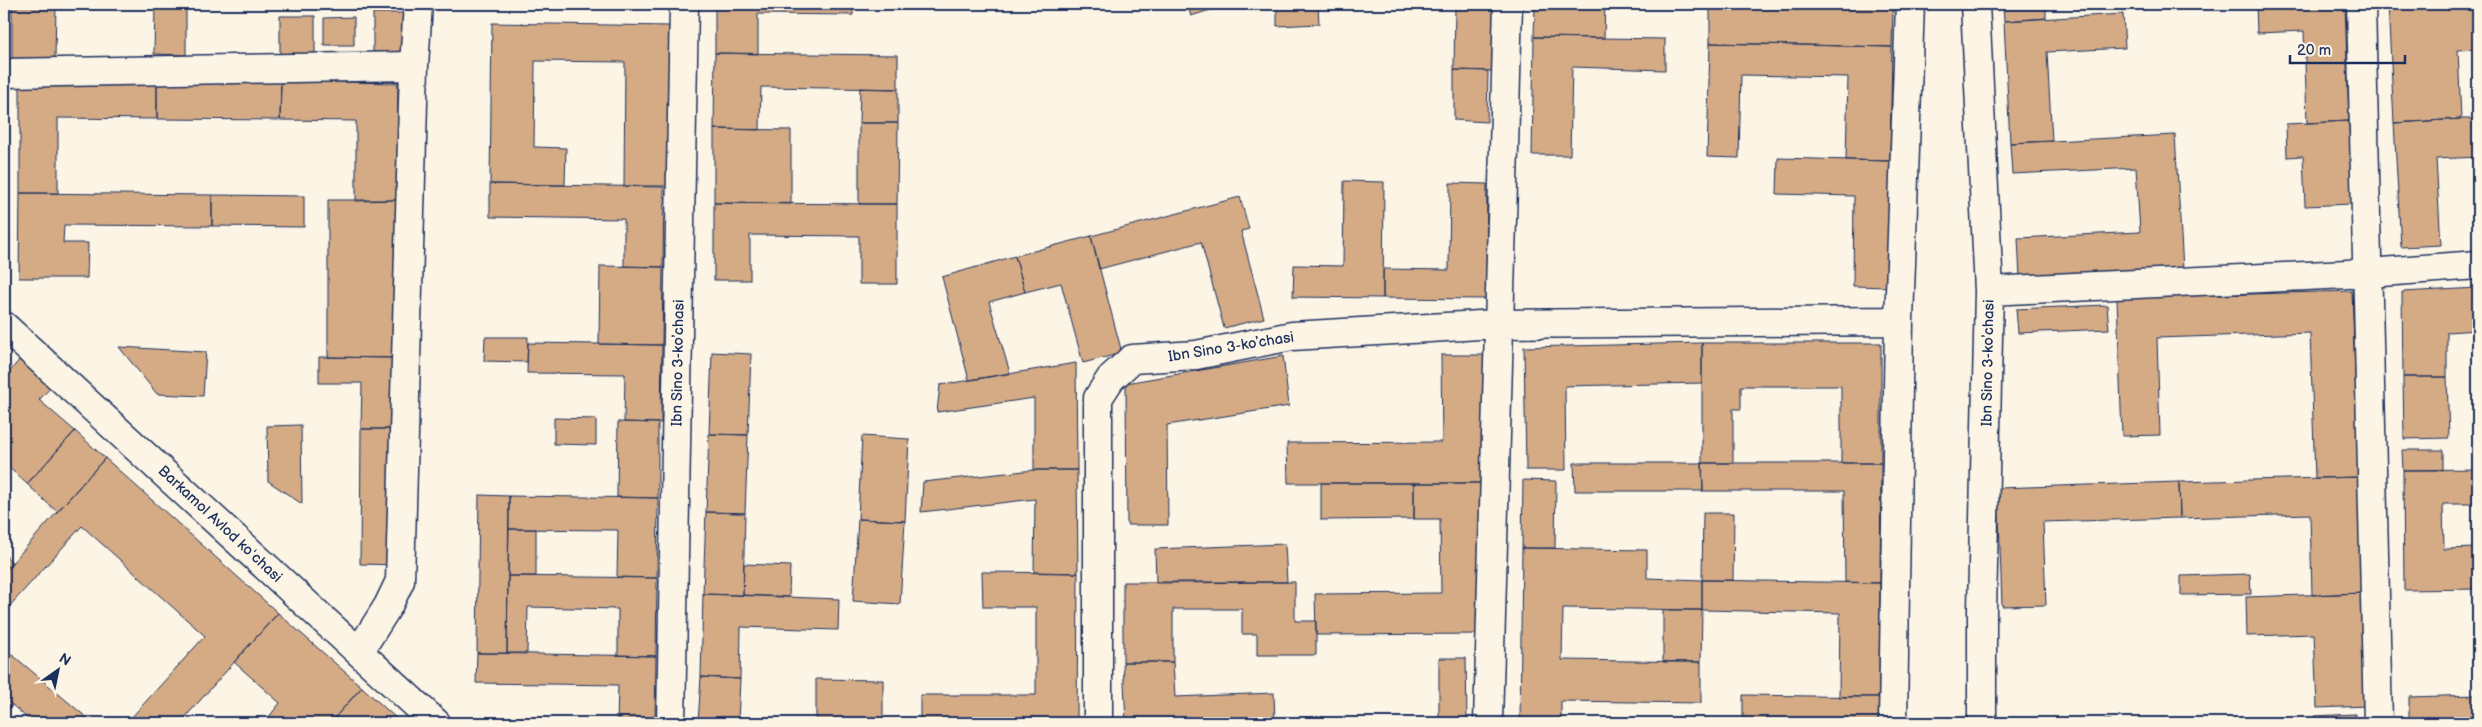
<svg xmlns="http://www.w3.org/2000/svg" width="2482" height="727" font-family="'Balsamiq Sans',sans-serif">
  <rect width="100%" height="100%" fill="#fcf5e5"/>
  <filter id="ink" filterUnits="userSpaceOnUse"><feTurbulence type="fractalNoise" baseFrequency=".02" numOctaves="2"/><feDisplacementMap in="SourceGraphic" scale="10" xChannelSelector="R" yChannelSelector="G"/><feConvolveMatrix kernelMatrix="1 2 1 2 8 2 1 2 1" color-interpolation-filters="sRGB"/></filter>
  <g filter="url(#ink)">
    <path fill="#d4ab85" stroke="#1b2f5e" d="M12,4H56L55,59H12Z
      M155,4H186V55L154,54Z
      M715,4H853V15L758,14V54L715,53Z
      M1187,4H1222L1223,6L1191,16Z
      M1277,4H1318L1319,24L1277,26Z
      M1455,4H1498L1497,71L1454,70Z
      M1535,4H1605L1604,38L1534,37Z
      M1710,4L1855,7V4H1893L1892,47L1710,43Z
      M2003,4H2046V18L2004,21Z
      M2256,4H2345L2349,121L2307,123L2304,31L2257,33Z
      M2388,4L2478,6V49L2458,50L2461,119L2394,123Z
      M373,13H411V58L373,57Z
      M2123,14L2125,48L2047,52L2052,141L2010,143L2004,21Z
      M280,16H315V57H280Z
      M354,17V45H324V18Z
      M492,23L669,26L667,186H624L625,62L535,61L534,147L566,148L565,185L490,184Z
      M1534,37L1665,39V70L1572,67L1570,155H1532Z
      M1710,43L1892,47L1890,161L1846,160L1848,77L1741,75L1739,158L1707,157Z
      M715,53L898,55V89L761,87L760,130L714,129Z
      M1454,70L1488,71L1487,122L1454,120Z
      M20,80L157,81V119L58,118V193H20Z
      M157,81H281L280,120L157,119Z
      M281,81L398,83L397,200L356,201V121L280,120Z
      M860,88L898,89V123H859Z
      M2461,119H2478V157L2436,159L2441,245L2401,247L2394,123Z
      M2349,121L2352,204L2305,206L2303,156L2287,157L2286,124Z
      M859,123H898L897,204H859Z
      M714,129L791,130V204L714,203Z
      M2175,135L2183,269L2020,278L2018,238L2140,232L2136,168L2012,174L2010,143Z
      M1778,158L1890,161L1888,287L1853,286L1854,196L1777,194Z
      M1344,181L1384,182L1383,298L1293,297L1294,265L1343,266Z
      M1450,183L1487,184L1486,299L1383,298V269L1449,270Z
      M490,184L664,187L663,267L624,266V219L490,217Z
      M20,193L212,195V226L64,225L63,243H88L87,278H19Z
      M212,195L304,196V227L212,226Z
      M1240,197L1249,229L1241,231L1264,318L1224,328L1201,242L1099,269L1091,236Z
      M328,200H397V358L328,357Z
      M714,203L897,204V284H859V236L750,235V280H714Z
      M1091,236L1122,353L1083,363L1061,283L1025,292L1015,256Z
      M1015,256L1025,292L989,302L1010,373L969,380L942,277Z
      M600,266L663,267L662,345L599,344Z
      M2478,288V330L2447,332V377H2403L2402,292Z
      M2352,291L2359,477L2315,478L2310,333L2157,338L2160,435L2122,436L2117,298Z
      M2107,305L2109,329L2018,333L2016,309Z
      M485,337H528L527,362L484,361Z
      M528,343L662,345L661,423L624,422L625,374L527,373Z
      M1702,343V383L1565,386L1566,470H1526L1524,347Z
      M1702,343H1881V463H1841V386H1741V409H1733V463H1702Z
      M119,347L206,352L203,396L157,394Z
      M712,352L751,354L748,435L709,434Z
      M1441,355H1484V483H1288L1287,443L1442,442Z
      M1283,356L1289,406L1167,425L1168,525H1127L1126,383Z
      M319,357L397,358L396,429H361L362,383H319Z
      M21,358L52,386L39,400L75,431L27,484L4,463V378Z
      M1076,363L1077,470H1034V398L937,412L940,385Z
      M2403,377H2447L2449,438L2404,439Z
      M554,418L596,419V445L554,444Z
      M618,422L658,423V498L617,497Z
      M301,425L302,504L268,481L267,426Z
      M361,429H399L398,565L360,564Z
      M75,431L105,458L57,512L27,484Z
      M709,434L748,435L745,513L706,512Z
      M862,436L909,439L905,521L858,519Z
      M2402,450H2443V470H2403Z
      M105,458L278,613L180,723H136L131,718L205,636L82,526L7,609L4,606V572Z
      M1574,463H1702L1703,491H1575Z
      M1702,463H1881L1880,583L1845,582L1844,491H1703Z
      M2478,469V504H2443L2444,549L2478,548V589L2404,590L2403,470Z
      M1034,470H1077L1078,573L1034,572L1035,499L921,512L923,482Z
      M2359,477L2363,593L2312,595L2310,514L2180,518L2179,482Z
      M1523,480L1556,481L1555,548H1522Z
      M2179,482L2180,518L2043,522L2046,605L2002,606L1998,488Z
      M1321,483H1414V519L1321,520Z
      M1414,483H1484L1485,634L1316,635L1315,594L1441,593L1440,519H1414Z
      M479,495L509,496L507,653H477Z
      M509,496L658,498L657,578L617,577L618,530L509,529Z
      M706,512L745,513L743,595L703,594Z
      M1703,513H1734L1733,580H1702Z
      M858,519L905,521L900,604L853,601Z
      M509,529H536V576H508Z
      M1285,544L1287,582L1156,583L1155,549Z
      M1522,548L1647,550V578L1702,580V610L1563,608L1562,660L1701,662V703L1561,701V723H1520Z
      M4,554L12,562L4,572Z
      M744,564L790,566L789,597L743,595Z
      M982,572L1078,573L1077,723H920V695H1036V607H983Z
      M2250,574L2251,594L2181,595V576Z
      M508,576L657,578L656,656L618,655V609L528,607L527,653H507Z
      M1702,580L1880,583L1879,697H1839L1840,613L1702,610Z
      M1123,582H1295V621H1316V655H1257V634H1242V609H1173V662H1123Z
      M2363,593L2367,706L2317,708L2314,634L2247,636L2246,597Z
      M703,594L839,599L838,630L741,627L740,679L701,677Z
      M1663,610H1702L1701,662H1663Z
      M278,613L362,687L330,723H264L280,703L234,662Z
      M9,652L93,723H33L4,698V658Z
      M477,653L656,656L655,723H617L618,685L476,683Z
      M1439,658H1466L1467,723H1439Z
      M1123,662H1173L1175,697L1274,693L1275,723H1126Z
      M701,677L740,679L738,723H698Z
      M816,679L883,680V723H816Z
      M362,687L397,719L393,723H330Z
      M1743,695L1879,697L1878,723H1743Z
      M2478,695V723H2409V697Z
      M4,698L12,705L4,716Z
      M2355,714V723H2314V716Z
      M2111,720V723H2039Z"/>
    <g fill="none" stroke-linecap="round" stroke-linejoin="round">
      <defs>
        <path id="minor" d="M1975,4L1989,291L1982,610V723
          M2361,4L2378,723
          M4,73L414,66
          M1989,291L2368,273L2478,265
          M4,326L436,723
          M359,652L388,606L400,581L414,66L418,4
          M671,723L684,4
          M1098,723V398L1111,378L1132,359L1196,355L1292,336L1497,324L1899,321
          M1488,723L1508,4
          M1893,723L1899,321L1910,4"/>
      </defs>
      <use href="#minor" stroke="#1b2f5e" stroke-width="31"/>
      <use href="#minor" stroke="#fcf5e5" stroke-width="28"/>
    </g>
  </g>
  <g text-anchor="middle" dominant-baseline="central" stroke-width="4.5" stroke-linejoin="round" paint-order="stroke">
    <g font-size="15" fill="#1b2f5e" stroke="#fcf5e5">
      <text transform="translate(1231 347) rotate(-9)">Ibn Sino 3-koʼchasi</text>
      <text transform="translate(678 363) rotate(-89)">Ibn Sino 3-koʼchasi</text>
      <text transform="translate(1988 363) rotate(-89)">Ibn Sino 3-koʼchasi</text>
      <text transform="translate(220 524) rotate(43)">Barkamol Avlod koʻchasi</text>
    </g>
  </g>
  <rect width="2482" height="727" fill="none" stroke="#fcf5e5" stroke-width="20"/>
  <rect x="10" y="10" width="2462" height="707" fill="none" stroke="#1b2f5e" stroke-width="2" filter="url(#ink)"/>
  <g transform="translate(58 670) rotate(33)" stroke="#fcf5e5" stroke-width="4" paint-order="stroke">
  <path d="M0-4L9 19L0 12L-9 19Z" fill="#1b2f5e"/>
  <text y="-8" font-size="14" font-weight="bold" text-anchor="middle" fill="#1b2f5e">N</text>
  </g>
  <path d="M2290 55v8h115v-8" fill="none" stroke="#1b2f5e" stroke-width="2.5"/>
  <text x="2297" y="55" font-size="15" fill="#1b2f5e" stroke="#fcf5e5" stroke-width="4" paint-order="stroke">20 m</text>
</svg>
